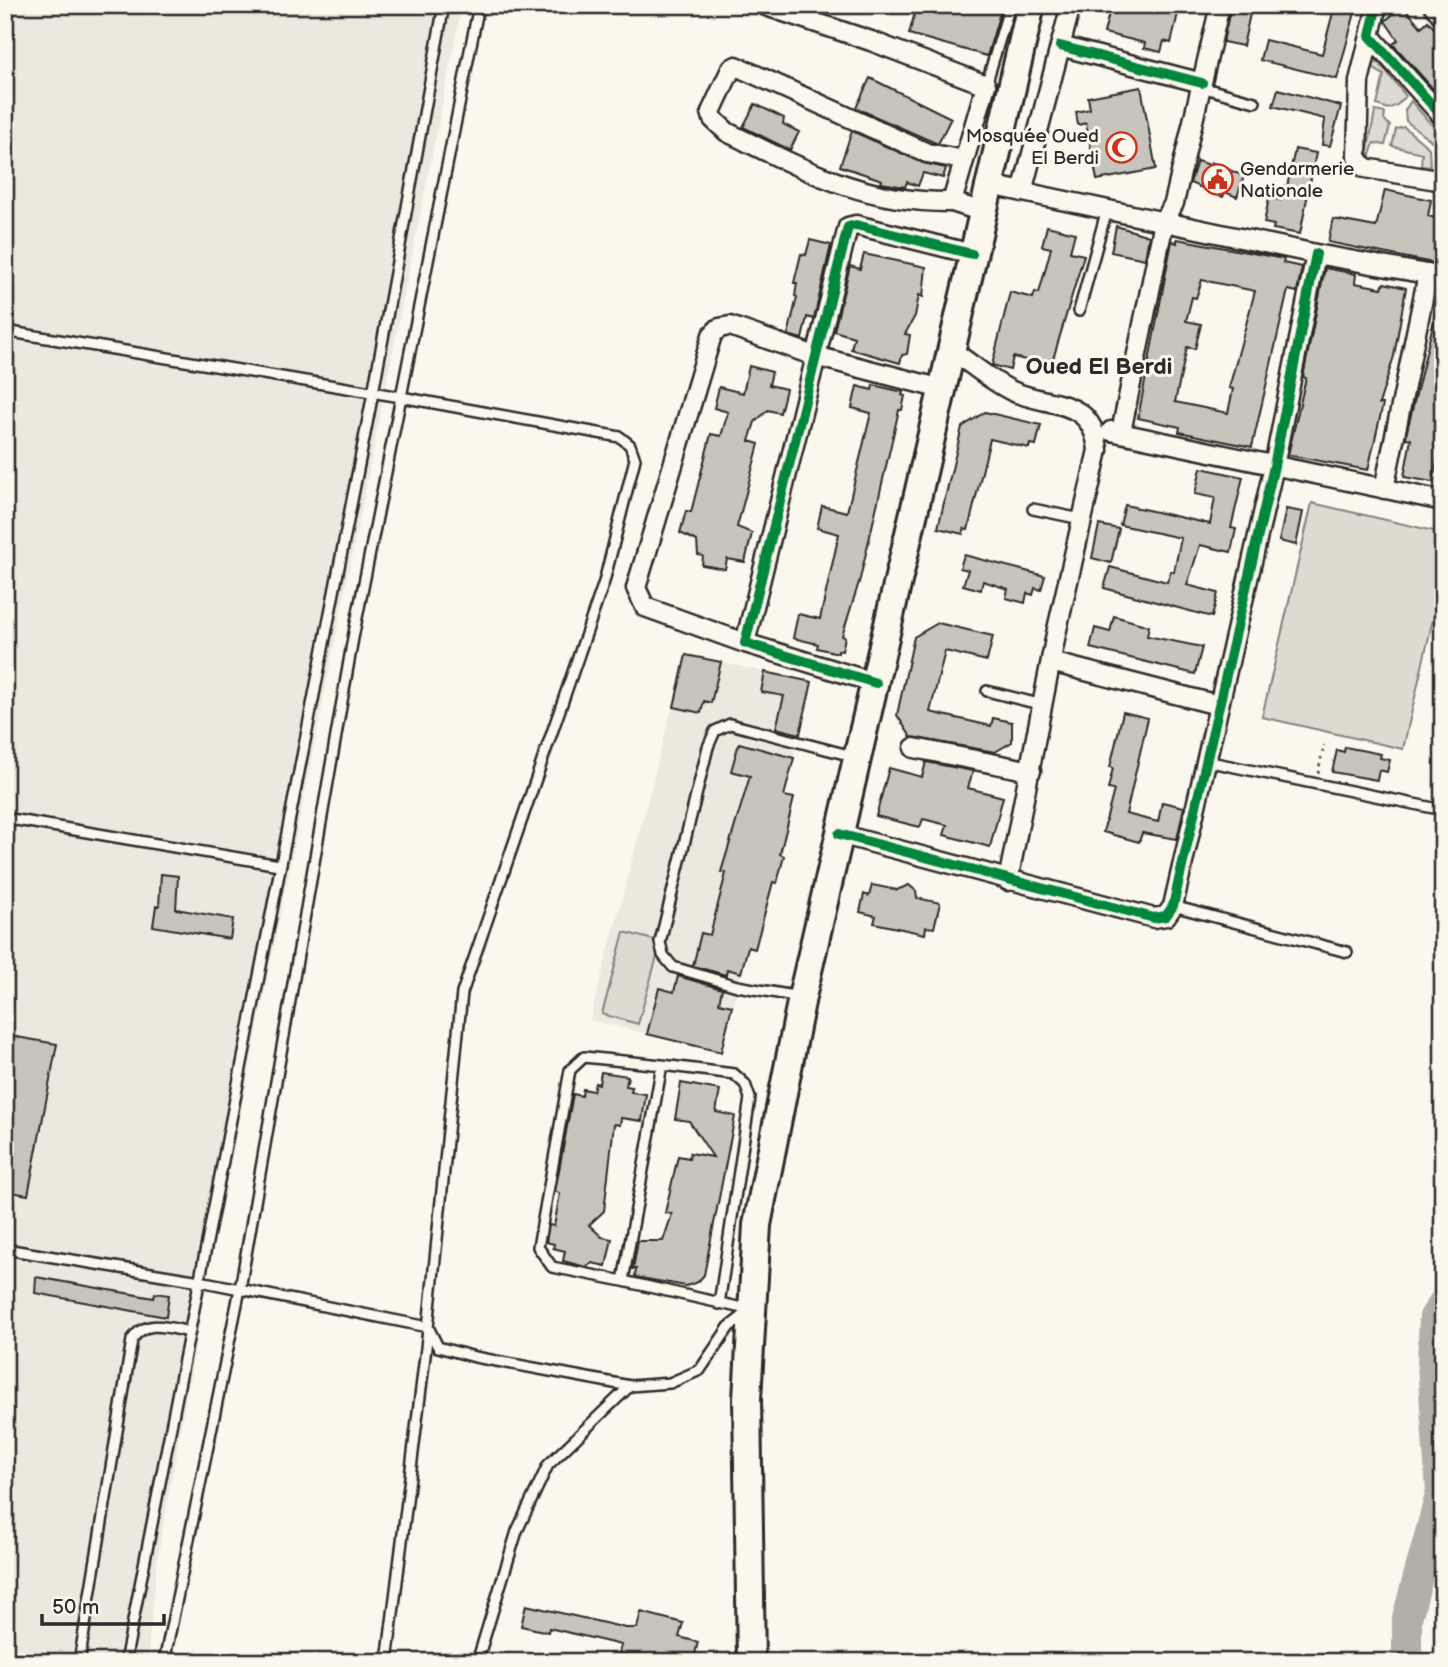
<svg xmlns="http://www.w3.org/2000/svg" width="1448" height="1667" font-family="'Balsamiq Sans',sans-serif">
  <rect width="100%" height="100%" fill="#fbf7ec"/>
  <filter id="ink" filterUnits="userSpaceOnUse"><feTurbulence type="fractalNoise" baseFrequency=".0143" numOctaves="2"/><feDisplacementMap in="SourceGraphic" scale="14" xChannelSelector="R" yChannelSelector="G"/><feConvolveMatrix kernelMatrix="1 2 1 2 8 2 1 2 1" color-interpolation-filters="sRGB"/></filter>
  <g filter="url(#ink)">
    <path fill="#ebe8de" d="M5,5H462L204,1296L158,1555L147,1662H5Z
      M686,655L812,682L784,795L794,798L780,854L784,856L777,883L773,882L755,949L748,947L721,1052L590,1020Z"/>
    <path fill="#dddad0" stroke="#84827e" stroke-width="2" d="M1378,62L1406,96L1397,105L1388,109L1377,105L1384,75L1374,69L1373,65Z
      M1411,101L1443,138V139L1433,142L1406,121L1405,110Z
      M1375,111L1385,113L1384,119L1390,126L1385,145L1374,143L1370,155L1367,154Z
      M1404,127L1429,148L1430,167L1421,166L1422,153L1392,146L1396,129Z
      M1312,503L1443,533V576L1403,749L1262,717Z
      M624,932L661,942L638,1024L602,1014Z"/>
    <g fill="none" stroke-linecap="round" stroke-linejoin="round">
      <path stroke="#b1afa7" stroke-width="30" d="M1407,1662V1618L1441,1492L1432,1364L1434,1317L1443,1303"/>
    </g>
    <path fill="#c7c4bc" stroke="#2b2b2b" stroke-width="2" fill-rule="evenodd" d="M917,5H987L1001,9L987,56L909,34Z
      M1111,5H1180L1171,43L1164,41L1161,52L1144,48L1145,43L1104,33Z
      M1231,5H1252L1243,46L1223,42Z
      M1335,5H1357L1337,79L1260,60L1265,40L1322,54Z
      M1403,6L1421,27L1428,21L1443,38V100L1393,44L1398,40L1385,21Z
      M870,78L951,118L938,144L856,108Z
      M1141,87L1156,169L1097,180L1086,123L1078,125L1076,112L1090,109L1088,97Z
      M1278,89L1341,106L1330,146L1322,145L1325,119L1273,106Z
      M755,104L784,118L783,124L799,132L790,150L743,127Z
      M852,131L923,163L946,168L943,178L923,173L918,186L907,182L905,187L881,183L882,180L840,166Z
      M1295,149L1316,153L1300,234L1273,229L1274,225L1264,223L1269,198L1281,200L1284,186L1287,187Z
      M1197,161L1210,165L1211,162L1244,176L1237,197L1225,192L1223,197L1190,183Z
      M1385,190L1431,200L1428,216L1443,220V265L1328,242L1333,219L1376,227Z
      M1047,226L1075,233L1070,252L1084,255L1051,366L1013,357L1010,370L992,365L1010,292L1033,298L1035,292L1039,293L1051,248L1042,246Z
      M1116,226L1149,236L1145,259L1111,252Z
      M1177,239L1284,259L1283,263L1302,267L1297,292L1288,290L1252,447L1179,432L1180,427L1138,418L1172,241L1177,243ZM1202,280L1255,291L1229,388L1233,389L1228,413L1175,402L1187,347L1195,349L1201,324L1186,321L1192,297L1196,298Z
      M810,240L831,245L814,319L807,317L802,339L788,335L797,297L795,296L797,283H794L801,254L806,255Z
      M864,254L926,267L923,297L919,295L915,316L905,334L910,335L907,354L902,355L900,363L851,349L854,337L834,331L850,266L860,269Z
      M1325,268L1356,274L1355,283L1382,288L1384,283L1406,288L1394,356L1379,404H1383L1368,470L1288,455L1306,378L1303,377Z
      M1438,304L1443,305V433L1433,482L1404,477L1411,439L1406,438L1407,431Z
      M749,366L772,372L769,385L786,389L780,413L768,410L755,422L749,441L759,444L737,527L752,533L745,562L727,559L725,569L702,565L703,556L698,555L697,541L680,533L686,511L691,512L711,434L721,436L728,412L714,408L719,387L743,393Z
      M873,385L903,392L902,395L905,396L902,410H899L860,579L842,636L845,637L842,651L838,650V653L817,648L818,644L793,638L798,614L820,619L839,534L817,528L822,506L847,512L871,413L852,408L857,386L872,390Z
      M985,412L1041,425L1036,445L1030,444L1029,448L990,439L968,530L964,529L963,534L938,528L962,427Z
      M1201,468L1243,477L1231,528L1236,529L1231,552L1200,545L1187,585L1218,593L1212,617L1104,588L1110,567L1167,582L1171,571L1174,572L1181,538L1120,525L1125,505L1210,524L1215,498L1195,494Z
      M1286,509L1303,512L1296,545L1279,541Z
      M1099,525L1119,529L1111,563L1092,558Z
      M964,555L1045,576L1041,590L1035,588L1033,595L1027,593L1025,603L1006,598L1008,589L983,581L981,590L963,585L968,570L960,568Z
      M1114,616L1149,626L1147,636L1202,647L1195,674L1090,648L1095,628L1110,632Z
      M938,623L993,636L987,661L945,651L930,712L991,726L993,718L1012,722V742L995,752L911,737L897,715L914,637Z
      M686,655L721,662L711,703L704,701L701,713L674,707Z
      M765,672L812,682L800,734L776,728L784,696L761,692Z
      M1123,712L1148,718L1126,814L1158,822L1162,802L1184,807L1177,839L1142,833L1139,842L1103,832L1114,790L1108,789L1113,768L1110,767Z
      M739,743L794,758L784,796L794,798L780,854L784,856L777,883L773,882L755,949L748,947L741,973L727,969L726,975L693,966L701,933L710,935L726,873L721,872L750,776L731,771Z
      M1345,747L1381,754L1380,758L1390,760L1387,772L1379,770L1377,780L1332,772L1337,750L1344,752Z
      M926,762L973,771L968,788L1003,797L990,847L944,835L947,825L923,819L920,827L876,816L889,768L922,777Z
      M161,874L178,876L176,909L233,919L230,939L153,926L156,906H159Z
      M872,885L897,890L909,885L916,891L917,898L940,903L934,928L926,927L925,934L874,923L876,916L860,912L864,894L869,896Z
      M678,976L722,989L719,1003L732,1006L721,1052L647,1034L659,988L674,992Z
      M5,1035L57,1044L28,1195L5,1191Z
      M601,1072L628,1076L626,1086L632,1087L631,1092L646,1094L642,1121L621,1118L620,1125L614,1124L604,1211L589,1225L602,1237L612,1239L606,1266L592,1263L586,1267L563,1261L565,1251L553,1248L554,1244L546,1242L549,1225L554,1226L559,1199L560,1193L555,1192L573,1094L582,1096L583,1089L593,1091L595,1083L599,1084Z
      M681,1083L720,1090L716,1112L735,1116L704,1275L698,1282L686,1286L635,1277L636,1269H633L638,1241H663L672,1214L665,1213L678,1156L689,1158L690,1153L713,1157L689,1121L675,1119Z
      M36,1277L154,1298L155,1293L169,1295L166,1317L35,1293Z
      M526,1605L626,1628H637L641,1612L683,1623L679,1637L698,1642L693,1662H655L619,1653L621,1645L549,1628L548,1632L521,1626Z"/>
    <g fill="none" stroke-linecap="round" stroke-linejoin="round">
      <defs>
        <path id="service" d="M1295,7V5
          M986,85L1010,5
          M1201,87L1255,102
          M1079,311L1107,209
          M5,331L401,397L620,437L630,445L635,459L604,582L462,993L426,1348L387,1662
          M1033,509L1081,519
          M987,691L1043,705
          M1206,761L1443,810
          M5,818L279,865
          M1173,906L1347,952
          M800,997L737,986L673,967L663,955L660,942L708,747L715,731L730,724L856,757
          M5,1249L200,1281L428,1327L438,1347L475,1357L630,1386L670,1383L700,1370L729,1327L751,1310L623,1281L662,1065L734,1074L745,1084L750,1098L719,1304
          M623,1281L552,1267L538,1247L570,1070L584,1057L662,1065
          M79,1662L132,1340C145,1318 169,1328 190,1332
          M125,1662L373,393L444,5
          M164,1662L240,1289L353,638L479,5
          M477,1662L517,1531L548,1465L630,1386"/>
        <path id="minor" d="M1377,5L1370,36L1443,117
          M1433,5L1443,17
          M766,6L871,41L986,85L952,202L983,212
          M1370,36L1359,81L1357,157L1365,168L1443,181
          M1060,46L1202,83
          M990,185L1316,254L1443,277
          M1022,192L1071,5
          M952,202C863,203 805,170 727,132L713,119L711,112L731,69L736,66L927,153L964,160
          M952,351C972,364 991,381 1012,391C1050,408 1092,396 1098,450L1056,634L1008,881
          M1111,431L1443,501
          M1121,432L1164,222L1174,203L1220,5
          M1384,489L1428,274
          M745,643L645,607L636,588L712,335L719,328L730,326L815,356L942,389
          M1051,662L1218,705
          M876,683L745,643L848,227L856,225L972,254
          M914,748L1031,771
          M839,834L1154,918L1166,916L1173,906L1274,466L1316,254"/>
        <path id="secondary" d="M751,1662L747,1399L757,1225L802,997L1031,5"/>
      </defs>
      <use href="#service" stroke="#2b2b2b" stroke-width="14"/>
      <use href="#minor" stroke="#2b2b2b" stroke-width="23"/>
      <use href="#secondary" stroke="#2b2b2b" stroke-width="32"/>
      <path stroke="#2b2b2b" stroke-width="2.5" stroke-dasharray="2 5" stroke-linecap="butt" d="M1318,773L1324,745"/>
      <use href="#service" stroke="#fbf7ec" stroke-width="9"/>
      <use href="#minor" stroke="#fbf7ec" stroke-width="18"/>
      <use href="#secondary" stroke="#fbf7ec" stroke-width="26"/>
      <defs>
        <path id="cycleway" d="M1377,5L1370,36L1443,117
          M1060,46L1202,83
          M876,683L745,643L848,227L856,225L972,254
          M839,834L1154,918L1166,916L1173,906L1274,466L1316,254"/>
      </defs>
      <use href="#cycleway" stroke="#fbf7ec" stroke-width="15"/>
      <use href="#cycleway" stroke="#00873e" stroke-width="10"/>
    </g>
  </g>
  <defs>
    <symbol id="mosque-ring" viewBox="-11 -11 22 22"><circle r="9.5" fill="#fbf7ec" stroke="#c8321e" stroke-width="1.5"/><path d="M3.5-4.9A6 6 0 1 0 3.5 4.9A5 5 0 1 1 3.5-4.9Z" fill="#c8321e"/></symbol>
    <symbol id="civic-ring" viewBox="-11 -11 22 22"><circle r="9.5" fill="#fbf7ec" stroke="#c8321e" stroke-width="1.5"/><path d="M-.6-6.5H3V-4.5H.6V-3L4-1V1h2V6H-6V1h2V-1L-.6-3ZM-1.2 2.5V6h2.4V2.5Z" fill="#c8321e"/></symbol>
  </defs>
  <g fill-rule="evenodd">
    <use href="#mosque-ring" x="1104" y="130" width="35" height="35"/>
    <use href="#civic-ring" x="1200" y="162" width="35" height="35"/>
  </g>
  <g text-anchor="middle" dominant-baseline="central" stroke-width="6" stroke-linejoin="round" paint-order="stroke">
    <g font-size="19" fill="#2b2b2b" stroke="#fbf7ec" text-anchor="end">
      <text x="1099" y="136">Mosquée Oued<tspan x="1099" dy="22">El Berdi</tspan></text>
      <text x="1240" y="169" text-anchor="start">Gendarmerie<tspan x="1240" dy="22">Nationale</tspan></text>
    </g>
    <g font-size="23" font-weight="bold" fill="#2b2b2b" stroke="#fbf7ec">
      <text x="1099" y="367">Oued El Berdi</text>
    </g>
  </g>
  <rect width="1448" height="1667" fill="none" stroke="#fbf7ec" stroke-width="28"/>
  <rect x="14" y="14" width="1420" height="1639" fill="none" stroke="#2b2b2b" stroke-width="2.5" filter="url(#ink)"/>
  <path d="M42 1614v10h122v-10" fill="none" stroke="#2b2b2b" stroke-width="3.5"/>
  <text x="52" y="1614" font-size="21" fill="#2b2b2b" stroke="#fbf7ec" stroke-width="5" paint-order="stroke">50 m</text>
</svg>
